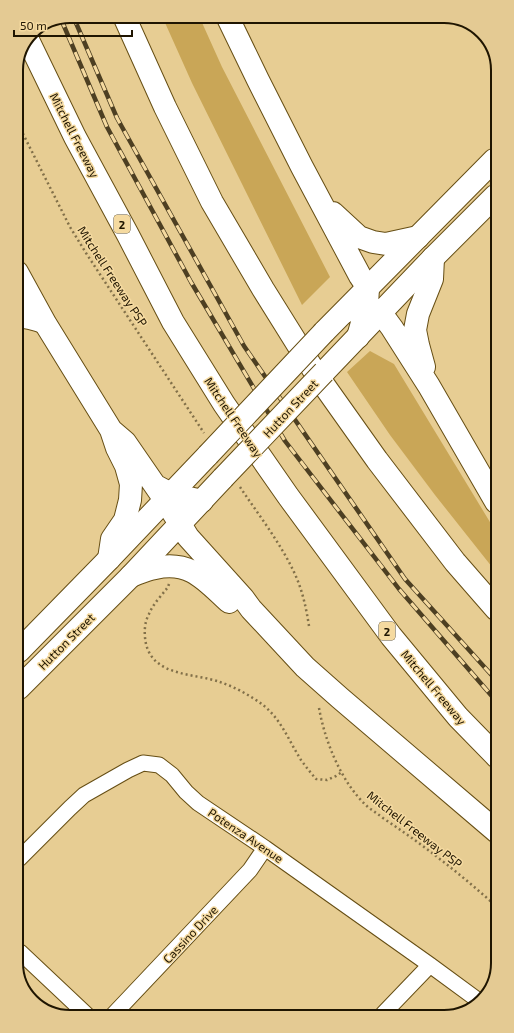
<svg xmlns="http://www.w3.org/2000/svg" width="514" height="1033" font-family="'Exo 2',sans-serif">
  <rect width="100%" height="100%" fill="#e7cd93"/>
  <path fill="#c9a657" d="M162,16H199L222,67L330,277L302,305L192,83Z
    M370,351L394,364L496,532V572L435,495L390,435L347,372Z"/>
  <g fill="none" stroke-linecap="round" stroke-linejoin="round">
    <defs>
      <path id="street" d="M19,859L70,808L84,795L128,770L143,763L159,765L172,775L186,792L198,803L265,848L430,965L479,1001
        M20,952L89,1017
        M383,1014L430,965
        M112,1016L250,870L265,848"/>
      <path id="secondary" d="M17,317C27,317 36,320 45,323"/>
      <path id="primary" d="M324,332L494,160
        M324,372L433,258L495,196
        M19,651L109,559L208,455
        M19,688L131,576L223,478"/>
      <path id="highway" d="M124,16L165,107L212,202L263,289L316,374L377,460L455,562L496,609
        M227,16L258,80L302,167L360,276L368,288L367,305L358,337
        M28,40L75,137L128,235L173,322L224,404L288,496L391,636L458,717L497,757
        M333,213L359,237L373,242L386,244L418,237
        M17,272L45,323L111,430L117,448L126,466L131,484L130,500L125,520L112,539L109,559
        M345,312L358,304L367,305L381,313L392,328L429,386L496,502
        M424,367L418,345L415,330L418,314L432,279L433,258
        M111,430L125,442L165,500L180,524L188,537L243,598L251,609L305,667L340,698L497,832
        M156,486L171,494L202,501
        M131,576C139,573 147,569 155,568C190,560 205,580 229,602"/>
    </defs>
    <use href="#street" stroke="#664e14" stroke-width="17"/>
    <use href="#secondary" stroke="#664e14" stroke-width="23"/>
    <use href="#primary" stroke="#664e14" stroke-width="24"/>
    <use href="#highway" stroke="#664e14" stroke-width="24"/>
    <path stroke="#827049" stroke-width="2.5" stroke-dasharray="2 3" stroke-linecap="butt" d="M16,120L70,227L86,253L204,433
      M240,487C258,514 279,541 293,570C302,588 306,607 309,626
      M169,584L168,587C162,595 153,604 149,614C144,623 144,634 146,644C154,677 195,673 220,682C235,687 251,696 263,705C281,719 289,741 301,760C306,767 311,773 316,779L327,780L336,776L342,772
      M319,708C325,742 342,784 368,807C373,811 378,814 383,818C396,827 408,835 420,844C447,864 473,885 498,908"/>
    <use href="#street" stroke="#fff" stroke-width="15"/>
    <use href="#secondary" stroke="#fff" stroke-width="21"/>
    <use href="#primary" stroke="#fff" stroke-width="22"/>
    <use href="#highway" stroke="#fff" stroke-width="22"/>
    <defs>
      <path id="rail" d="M73,16L117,118L244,346L405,579L497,681
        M61,19L107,127L191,282L285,441L399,589L497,702"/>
    </defs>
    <use href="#rail" stroke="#4d3f22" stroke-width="4.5"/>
    <use href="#rail" stroke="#f5daa0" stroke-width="3" stroke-dasharray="9" stroke-linecap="butt"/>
    <defs>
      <path id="primary-bridge" d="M208,455L324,332
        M223,478L324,372"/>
    </defs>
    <use href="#primary-bridge" stroke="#664e14" stroke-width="24" stroke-linecap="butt"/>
    <use href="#primary-bridge" stroke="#fff" stroke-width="22"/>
  </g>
  <g text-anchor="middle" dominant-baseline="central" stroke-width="3" stroke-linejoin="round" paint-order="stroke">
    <g fill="#f5daa0" stroke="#5f5031" stroke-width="1">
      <rect x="114" y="215" width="16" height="18" rx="3"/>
      <rect x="379" y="622" width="16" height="18" rx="3"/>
    </g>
    <g font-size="11" font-weight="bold" fill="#1f1501">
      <text x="122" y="224">2</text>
      <text x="387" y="631">2</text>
    </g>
    <g font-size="12" fill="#1f1501" stroke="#f5daa0">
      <text transform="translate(75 135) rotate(63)">Mitchell Freeway</text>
      <text transform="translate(113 276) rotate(57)">Mitchell Freeway PSP</text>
      <text transform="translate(290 408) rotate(-47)">Hutton Street</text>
      <text transform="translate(234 417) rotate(56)">Mitchell Freeway</text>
      <text transform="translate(66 641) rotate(-45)">Hutton Street</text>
      <text transform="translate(434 687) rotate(50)">Mitchell Freeway</text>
      <text transform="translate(415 829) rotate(38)">Mitchell Freeway PSP</text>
      <text transform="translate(246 835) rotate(34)">Potenza Avenue</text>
      <text transform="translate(190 934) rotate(-47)">Cassino Drive</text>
    </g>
  </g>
  <path d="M0 0H514V1033H0ZM70 23H444A47 47 0 0 1 491 70V963A47 47 0 0 1 444 1010H70A47 47 0 0 1 23 963V70A47 47 0 0 1 70 23Z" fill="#e4ca93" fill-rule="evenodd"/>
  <path fill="none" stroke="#1f1501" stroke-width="2" d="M70 23H444A47 47 0 0 1 491 70V963A47 47 0 0 1 444 1010H70A47 47 0 0 1 23 963V70A47 47 0 0 1 70 23Z"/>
  <path d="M14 30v6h118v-6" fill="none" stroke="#1f1501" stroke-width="2"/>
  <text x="20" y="30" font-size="12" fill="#1f1501" stroke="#f5daa0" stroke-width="3" paint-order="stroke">50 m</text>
</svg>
